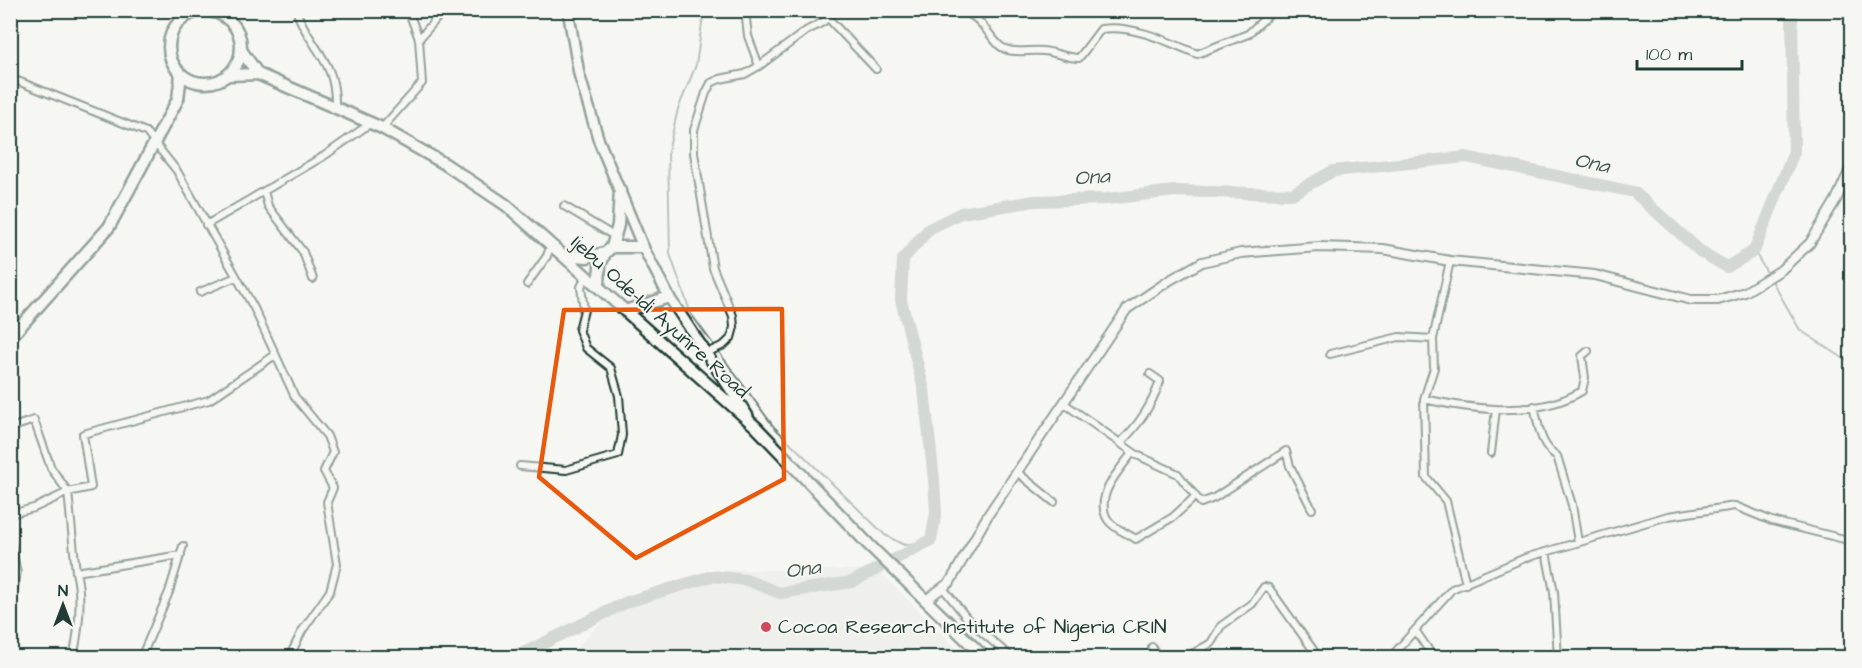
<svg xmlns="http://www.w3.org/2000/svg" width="1862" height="668" font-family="'Architects Daughter',sans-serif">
  <rect width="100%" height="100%" fill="#f6f6f2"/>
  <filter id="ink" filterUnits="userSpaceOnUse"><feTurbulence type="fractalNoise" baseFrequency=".0167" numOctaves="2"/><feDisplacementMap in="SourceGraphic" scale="12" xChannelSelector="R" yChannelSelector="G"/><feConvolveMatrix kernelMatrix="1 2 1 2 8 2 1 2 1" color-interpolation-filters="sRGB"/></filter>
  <g filter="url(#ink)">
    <path fill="#e6e8e4" d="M729,570H878L965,657H567L627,597Z"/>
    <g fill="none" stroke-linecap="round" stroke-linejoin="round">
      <path stroke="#72847d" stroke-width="2" d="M704,10L696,65L678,109L668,152L670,254L691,314L774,427L885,535L904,545L931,540
        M1754,251L1768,274
        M1771,279L1800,330L1852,364"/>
      <path stroke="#aab3ae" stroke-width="12" d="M504,658L528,651L627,602L712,576L746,580L780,593L852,582L931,540L936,513L934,480L924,390L901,300L903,259L929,229L961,213L1035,201L1107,199L1174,191L1292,194L1333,171L1466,157L1634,192L1701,252L1727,267L1754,251L1794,152L1792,10"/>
      <defs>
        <path id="minor" d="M296,10C310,50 337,59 335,108
          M745,10L748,36L759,66
          M952,10C979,12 982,27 998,44C1009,56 1029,49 1043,51C1056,52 1065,58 1079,58L1101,29C1132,24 1169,42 1197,54L1248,34L1274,10
          M828,18L876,69
          M419,39L444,10
          M10,78L146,132L177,171L254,308L295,397L327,436L333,452L324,471L333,488L327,502L337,564L330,591L302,631L289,658
          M382,128L422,83L419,39L408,10
          M264,191L268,206L303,252L313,279
          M564,206L614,236
          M206,225L324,156L371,123
          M1450,261L1433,339L1434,368L1424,399L1426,477L1446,501L1466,584
          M527,284L547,256L551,244
          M200,292L236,277
          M704,354L724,345L731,338L734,327L733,316L713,268L694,153V130L706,93L711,83L720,79L745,74L759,66L806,31L823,22L836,10
          M1330,354L1399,337L1433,339
          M1424,399C1474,410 1537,418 1582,391L1585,378L1582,356L1588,351
          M1065,404L1137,455L1178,474L1201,503L1214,498L1286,451L1290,466L1312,509
          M1534,406C1539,425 1539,445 1557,456L1572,505L1578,542
          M10,428L34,420L51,468L68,492L91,487L83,434L209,400L275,355
          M1120,443C1139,425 1152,405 1160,381L1150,374
          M1133,452C1120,469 1093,497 1108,520C1114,529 1127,533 1136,539L1173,517L1195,497
          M1491,453L1496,409
          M520,466L566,470L618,455L622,435L619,396L611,368L586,348L579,330L584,310L581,287L586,275
          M1018,473L1054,502
          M10,514L34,508L68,492L76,572L181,555
          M10,539L17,573L10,608
          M1546,552L1554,592L1558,658
          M943,588L970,622L1012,658
          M1415,630L1434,658
          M1152,647L1158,658
          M73,658C79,630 83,600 76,572
          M141,658L169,592L183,546
          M1185,658L1211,643L1221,626L1252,604L1264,587L1269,588L1319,658
          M1390,658L1452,589L1525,558L1668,516L1735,506L1772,521L1852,541"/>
        <path id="tertiary" d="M926,600L950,582L988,515L1127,309L1170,280L1202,262L1241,253L1319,247L1383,249L1450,261L1595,275L1691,300H1718L1745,292L1781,270L1810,243L1836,200L1852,165"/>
        <path id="secondary" d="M568,10L579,74L599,141L643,247L669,297L748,416"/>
        <path id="primary" d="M241,50L258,74
          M229,75L258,74L382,128L445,164L506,205L755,426L869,545L985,658
          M612,247H643
          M565,255L587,257L605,253
          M599,286L600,265L605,253L612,247L618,225L620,190
          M625,311L669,297"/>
        <path id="trunk" d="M169 47a36 36 0 1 1 72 0a36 36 0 1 1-72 0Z
          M10,338L109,227L178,99L181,74"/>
      </defs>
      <use href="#minor" stroke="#1f3d34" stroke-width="10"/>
      <use href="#tertiary" stroke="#1f3d34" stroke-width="12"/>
      <use href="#secondary" stroke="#1f3d34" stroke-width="14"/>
      <use href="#primary" stroke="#1f3d34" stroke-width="15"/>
      <use href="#trunk" stroke="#1f3d34" stroke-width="15"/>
      <use href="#minor" stroke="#f6f6f2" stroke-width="6"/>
      <use href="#tertiary" stroke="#f6f6f2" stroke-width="8"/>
      <use href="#secondary" stroke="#f6f6f2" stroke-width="9"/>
      <use href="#primary" stroke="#f6f6f2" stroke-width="10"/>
      <use href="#trunk" stroke="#f6f6f2" stroke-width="10"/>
    </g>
  </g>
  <path d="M0 0H1862V668H0ZM782,309L784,479L636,558L539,477L564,310Z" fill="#f6f6f2" fill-opacity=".55" fill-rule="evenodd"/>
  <path fill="none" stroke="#e8590c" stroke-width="4.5" stroke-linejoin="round" d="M782,309L784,479L636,558L539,477L564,310Z"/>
  <circle fill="#d1495b" stroke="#f6f6f2" stroke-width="2" cx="766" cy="627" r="6"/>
  <g text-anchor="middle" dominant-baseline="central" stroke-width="4.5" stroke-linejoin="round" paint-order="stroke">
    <g font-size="20" fill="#1f3d34" stroke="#f6f6f2">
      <text transform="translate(660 317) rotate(42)">Ijebu Ode-Idi Ayunre Road</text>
    </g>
    <g font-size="20" fill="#1f3d34" stroke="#f6f6f2" text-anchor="start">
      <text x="778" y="627">Cocoa Research Institute of Nigeria CRIN</text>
    </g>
    <g font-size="21" font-style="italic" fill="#425a52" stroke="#f6f6f2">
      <text transform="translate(1592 163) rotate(12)">Ona</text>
      <text transform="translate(1092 177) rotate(-4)">Ona</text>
      <text transform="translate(803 569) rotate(-8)">Ona</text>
    </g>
  </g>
  <rect width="1862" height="668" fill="none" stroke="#f6f6f2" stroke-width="36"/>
  <rect x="18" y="18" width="1826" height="632" fill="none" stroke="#1f3d34" stroke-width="2" filter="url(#ink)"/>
  <g transform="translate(63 605)" stroke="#f6f6f2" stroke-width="4.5" paint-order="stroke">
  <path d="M0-4.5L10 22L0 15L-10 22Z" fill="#1f3d34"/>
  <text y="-9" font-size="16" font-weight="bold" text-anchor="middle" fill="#1f3d34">N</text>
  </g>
  <path d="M1637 60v9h105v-9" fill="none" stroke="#1f3d34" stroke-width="3"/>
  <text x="1646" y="60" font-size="18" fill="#1f3d34" stroke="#f6f6f2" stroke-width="4.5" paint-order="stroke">100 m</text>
</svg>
